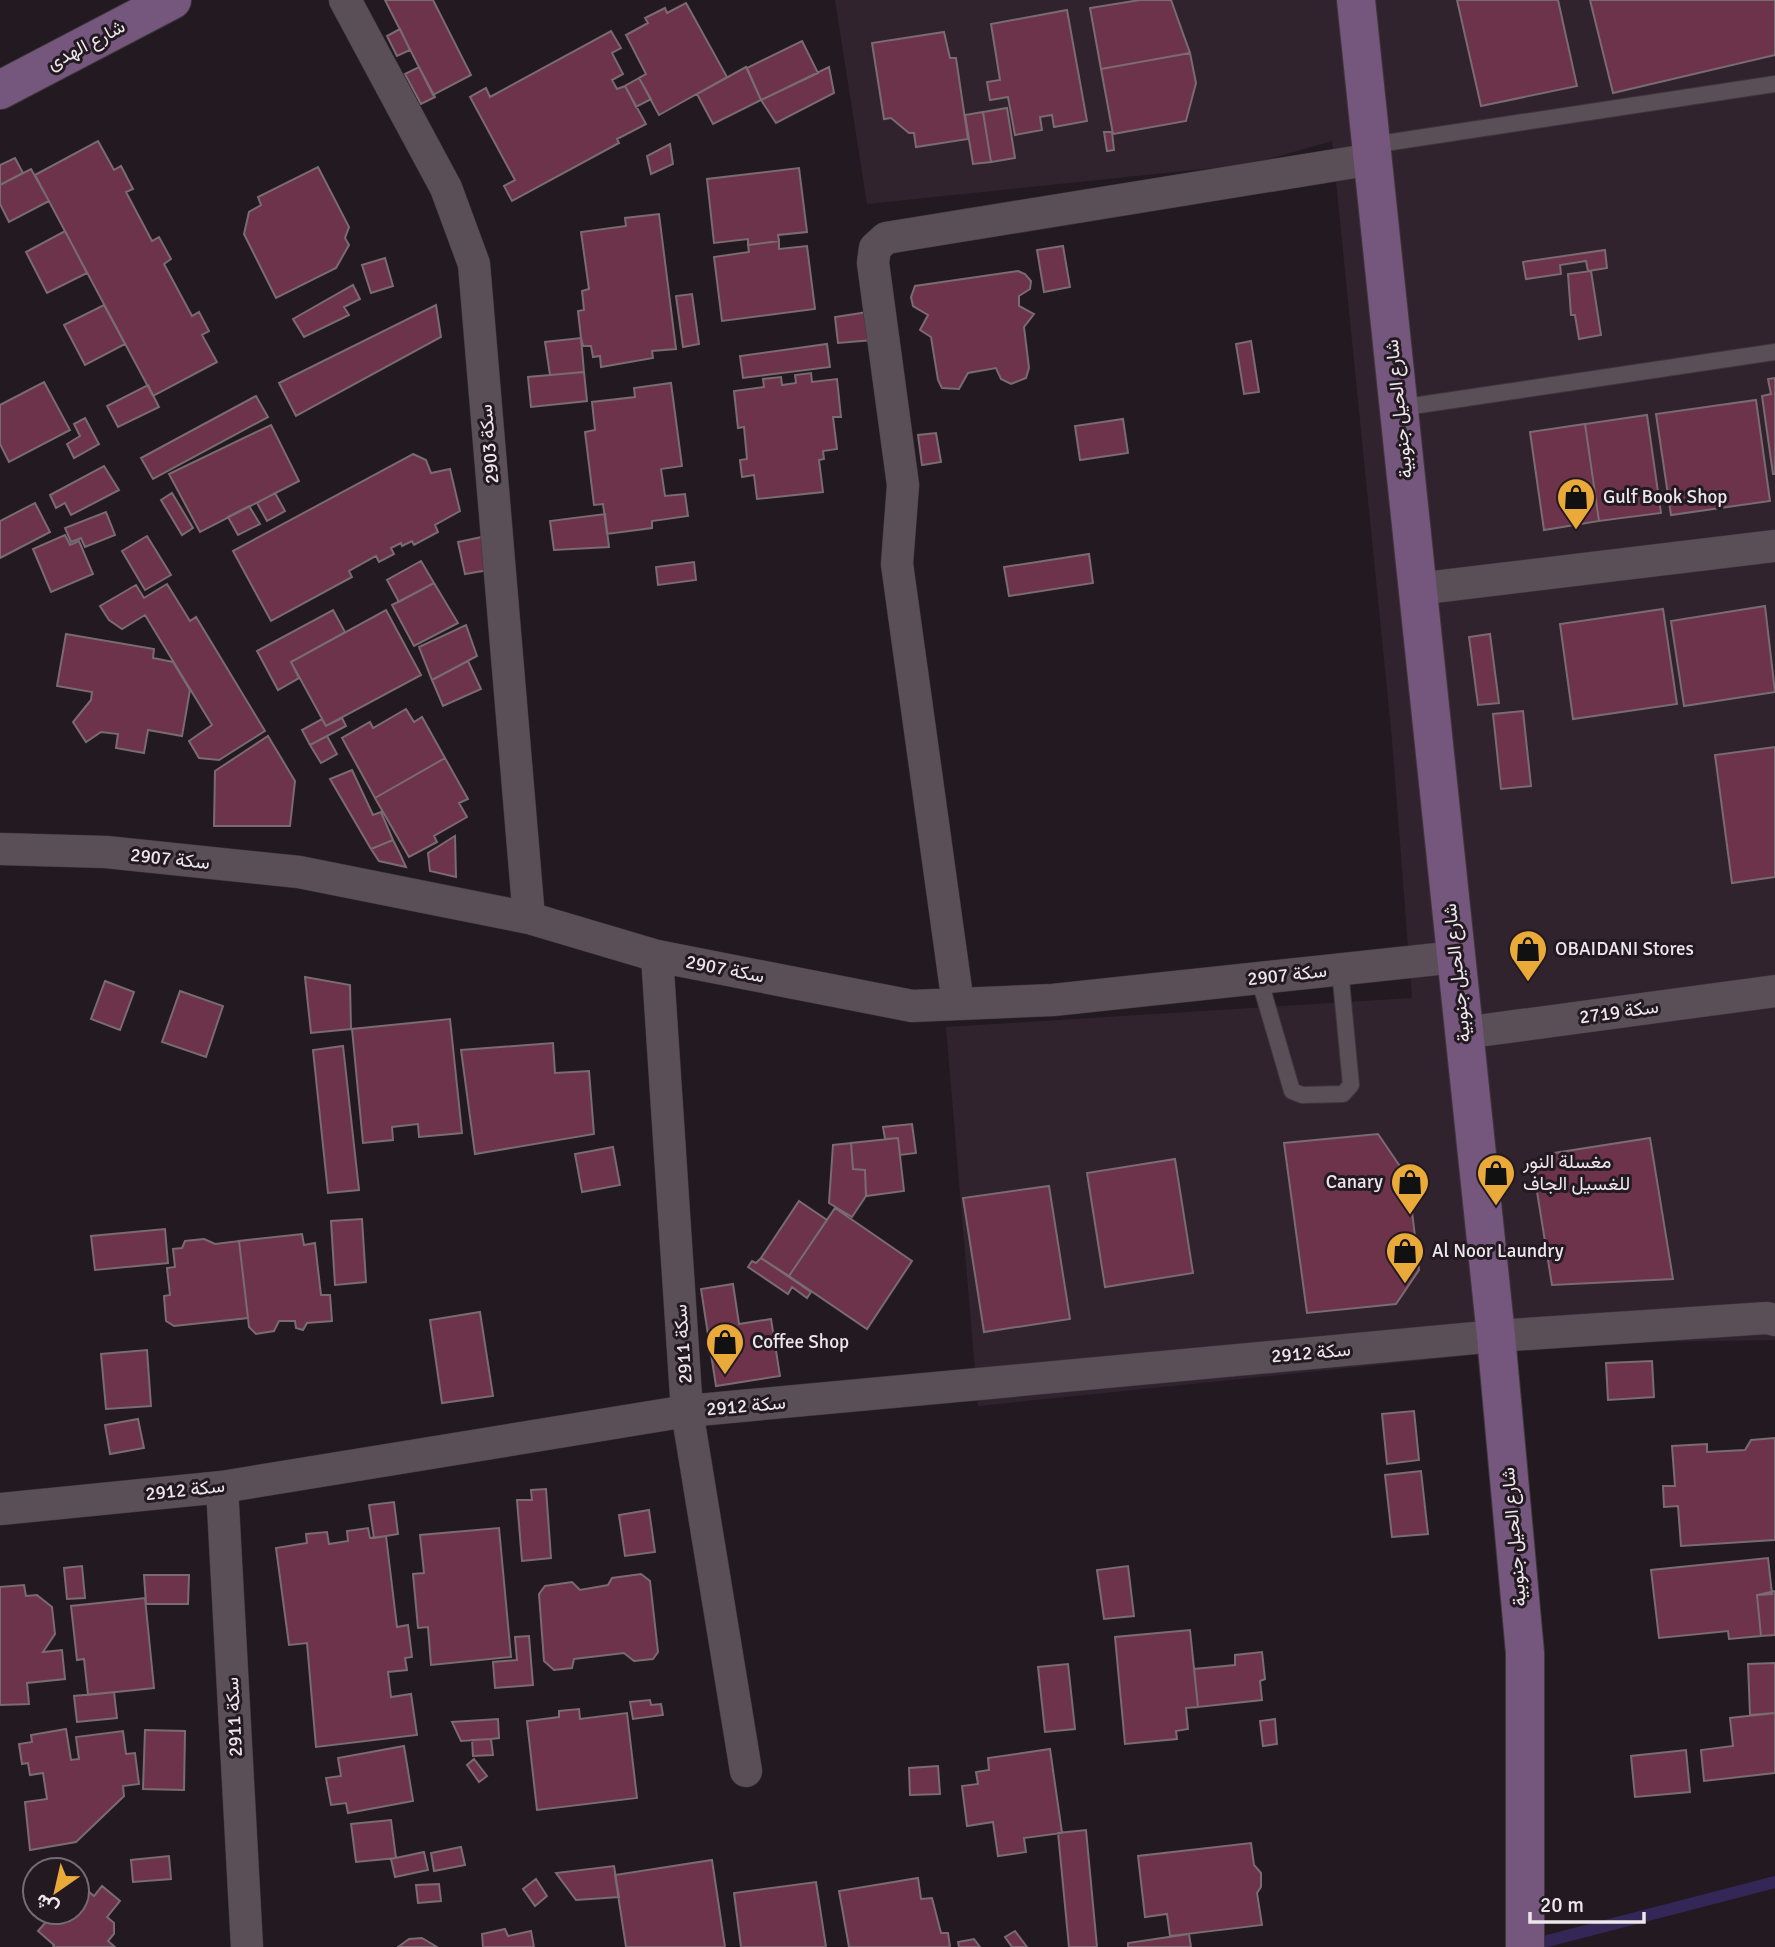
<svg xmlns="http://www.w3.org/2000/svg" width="1775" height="1947" font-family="Signika,Vazirmatn,sans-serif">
  <rect width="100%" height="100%" fill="#231a21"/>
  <path fill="#31232e" d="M835,0H1775V1340L1589,1343L978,1406L946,1027L1412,998L1392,739L1332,141L1252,164L867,204Z"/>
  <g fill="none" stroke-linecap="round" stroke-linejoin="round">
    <path stroke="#342657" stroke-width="12" d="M1528,1946L1775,1882"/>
  </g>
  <path fill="#6c334a" stroke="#796b70" stroke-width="2" d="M385,0H433L471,75L433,95Z
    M1140,0H1171L1190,53L1101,69L1090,8Z
    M1457,0H1558L1577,86L1481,106Z
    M1590,0H1775V55L1613,93Z
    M686,3L727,77L659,115L639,78L646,74L626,35L648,23L645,18L665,8L667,13Z
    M1067,10L1087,121L1054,127L1052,115L1040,117L1042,130L1015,135L1008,97L990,100L987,82L1000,80L991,24Z
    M400,29L410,50L397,56L387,36Z
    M611,31L621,48L612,53L623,74L612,80L617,89L625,86L646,124L617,139L619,143L512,201L504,186L515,180L470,97L486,88L490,97Z
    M944,32L950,58H956L968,139L916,147L914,133H909L891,118L884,119L872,43Z
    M802,41L818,73L761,100L747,68Z
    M1190,53L1196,83L1186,121L1113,134L1101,69Z
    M419,67L435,97L421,104L405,74Z
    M746,67L761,100L713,124L697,94Z
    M829,67L834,93L776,123L761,100Z
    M639,78L651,99L636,107L625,86Z
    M1007,108L1015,158L991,162L983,112Z
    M983,112L991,162L973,164L965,115Z
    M1104,132H1112L1114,150L1107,151Z
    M98,141L114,170L121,166L133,189L126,192L152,241L159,237L171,259L164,264L192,316L199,312L209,331L202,335L217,362L153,396L35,175Z
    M670,144L673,164L651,174L647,156Z
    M15,158L23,173L0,185V165Z
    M318,167L349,227L345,238L349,245L336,268L276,298L244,234L249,212L261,205L258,197Z
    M799,168L807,232L778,235L779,241L748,245V239L714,243L707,179Z
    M31,169L49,201L9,222L0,204V185Z
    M659,214L676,349L652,351L653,358L601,367L600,356L593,357L591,346H583L581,338L578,311L584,310L582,291L589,289L581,232L626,226L625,218Z
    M65,231L87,273L47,293L26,252Z
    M779,241V249L807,246L815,309L722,321L714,257L749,252L748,245Z
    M1063,246L1070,287L1044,292L1037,250Z
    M1605,250L1607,268L1588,271L1586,261L1560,265L1561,274L1526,279L1523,262Z
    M385,258L393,286L371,293L362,265Z
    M1018,271L1025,274L1031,281L1030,289L1019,296V306L1034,314L1024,327L1029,368L1026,378L1011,384L1001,379L996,368L968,373L959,389L942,388L938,380L931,337L920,330L928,315L913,306L911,297L915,286Z
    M1591,271L1601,335L1579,339L1575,315H1571L1568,274Z
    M353,285L360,299L344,307L349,315L304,337L293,319Z
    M692,294L699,344L683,347L676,296Z
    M104,305L125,344L85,365L64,325Z
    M436,305L441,337L296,416L279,383Z
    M868,312L873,340L838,343L835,317Z
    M581,338L584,372L550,375L545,342Z
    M1251,341L1259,392L1244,394L1236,344Z
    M827,344L830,367L743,378L740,356Z
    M584,372L587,401L531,407L528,377Z
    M811,373L812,382L837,379L841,417H833L837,449L823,451L824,459L819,460L823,492L757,499L754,475L742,477L740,460L747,459L744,427L738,428L734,391L764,387L763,379L781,377L782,385L796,383L795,375Z
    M1775,378V474H1773L1762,396L1771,394L1768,379Z
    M44,382L70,430L9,462L0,444V405Z
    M671,383L682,466L661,469L665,496L685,494L688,516L652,521V528L607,534L603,504L594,505L585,432L595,430L592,402L635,397L634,388Z
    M148,385L159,407L118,427L107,406Z
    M256,396L268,417L153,479L141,458Z
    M1756,400L1770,501L1671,515L1656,414Z
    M1647,415L1661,513L1599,521L1585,424Z
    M85,418L99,444L74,458L67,444L80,436L74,424Z
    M1123,419L1128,453L1080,460L1075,426Z
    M1585,424L1599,521L1544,530L1530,432Z
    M271,425L299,481L200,532L169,474Z
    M936,433L941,462L922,465L918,435Z
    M413,454L426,460L431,473L450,469L460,511L435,525L438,532L414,545L412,541L402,546L401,543L391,548L394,554L379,562L376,556L349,571L352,577L271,621L233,551Z
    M104,466L119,490L71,515L65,503L56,508L50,495Z
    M172,493L193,528L182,535L161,500Z
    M275,493L285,511L267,521L257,503Z
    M35,503L50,532L0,558V521Z
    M249,506L260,524L238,535L228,517Z
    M106,512L115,535L85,547L81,538L71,542L65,528Z
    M605,514L609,547L554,550L550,521Z
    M65,535L70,545L79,541L93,574L51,592L33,549Z
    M147,536L171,575L145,590L122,551Z
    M482,537L489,570L465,574L458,542Z
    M1089,554L1093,583L1009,596L1004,567Z
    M421,561L434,583L399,602L387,580Z
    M694,562L696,580L658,585L656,567Z
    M434,583L458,623L414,646L392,605Z
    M167,584L190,621L196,617L265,731L219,760L199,758L189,741L212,725L145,615L122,629L109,620L100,606L136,585L144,598Z
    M1765,606L1775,692L1684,706L1671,621Z
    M1663,609L1677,704L1573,719L1560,624Z
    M333,610L345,632L291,662L299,678L278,690L257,651Z
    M386,610L421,675L326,726L291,662Z
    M466,625L477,656L432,680L419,647Z
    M66,634L154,649L153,658L173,662L190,690L182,736L148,730L144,753L116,748L118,734L101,732L86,742L73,722L91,700L92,692L57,686Z
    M1490,634L1499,703L1478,705L1469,637Z
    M468,661L481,689L443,706L432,680Z
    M406,709L414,722L422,717L445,758L375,798L342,738L370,722L373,728Z
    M1523,711L1531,786L1501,789L1493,714Z
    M342,718L346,726L310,745L302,730L322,719L326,726Z
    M268,736L295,781L290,826H214L215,771Z
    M327,736L337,754L321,763L310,745Z
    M1775,747V877L1732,883L1715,755Z
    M445,758L468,799L459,803L467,817L434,836L437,842L409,857L375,798Z
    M352,770L373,815L381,812L393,840L371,849L330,779Z
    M455,836L456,877L430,871L428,853Z
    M393,840L400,854L406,867L379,861L371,849Z
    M305,977L350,985L351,1029L311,1033Z
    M105,981L134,992L120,1030L91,1019Z
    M180,991L223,1006L206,1057L162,1042Z
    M450,1019L462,1133L419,1137L418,1124L392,1127L393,1140L363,1143L352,1029Z
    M553,1043L555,1073L589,1071L594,1134L475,1154L461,1050Z
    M343,1046L359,1190L328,1193L313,1050Z
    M912,1124L916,1153L900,1155L898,1138L885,1139L883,1127Z
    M1378,1134L1408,1178L1419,1270L1396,1304L1307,1313L1284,1143Z
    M898,1138L904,1191L866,1196L865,1170L853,1169L851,1143Z
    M1650,1138L1673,1279L1552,1285L1534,1173L1554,1153Z
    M851,1143L853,1169L865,1170L866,1196L852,1217L829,1203L833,1145Z
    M613,1147L620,1185L582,1192L575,1154Z
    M1175,1159L1193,1273L1105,1287L1087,1173Z
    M1049,1186L1070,1319L984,1332L963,1198Z
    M799,1201L827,1220L789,1276L761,1258Z
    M835,1208L912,1261L867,1329L789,1276Z
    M362,1219L366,1282L335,1285L331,1221Z
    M165,1229L168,1263L95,1270L91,1236Z
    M302,1234L304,1245L315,1243L321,1295H330L332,1321L307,1323L303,1330L296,1328L295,1321H279L274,1331L256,1334L249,1327L248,1318L239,1241Z
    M204,1239L215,1244L239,1241L248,1318L174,1326L166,1321L164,1296L170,1295L167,1268L175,1267L173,1249L182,1248L185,1241Z
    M761,1258L811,1292L807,1298L792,1287L788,1294L748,1267L752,1261L756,1263Z
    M733,1284L739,1324L771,1319L780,1376L716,1386L701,1289Z
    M480,1312L493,1396L442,1403L430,1320Z
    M147,1350L151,1406L106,1409L101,1354Z
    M1652,1361L1654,1397L1608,1400L1606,1363Z
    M1414,1411L1419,1460L1387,1464L1382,1414Z
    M138,1419L144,1448L110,1454L105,1425Z
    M1775,1438V1540L1681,1546L1678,1506L1664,1507L1663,1486H1675L1672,1446L1707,1444V1452L1745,1450L1751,1440Z
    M1421,1471L1428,1534L1392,1537L1385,1475Z
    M546,1489L551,1558L522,1561L517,1500H532L531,1490Z
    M394,1502L398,1534L374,1538L369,1505Z
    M649,1510L655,1552L625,1556L619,1515Z
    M368,1528L370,1538L386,1536L397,1627L408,1625L412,1657L405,1658L407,1670L388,1672L391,1697L411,1694L417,1735L316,1747L307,1643L289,1645L276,1548L307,1543L306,1534L327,1532L329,1544L348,1541L347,1531Z
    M499,1528L511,1657L431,1665L428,1627L418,1628L413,1574L424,1573L420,1535Z
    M1768,1558L1772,1594L1757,1595L1761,1636L1729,1639L1728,1631L1659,1638L1651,1570Z
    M82,1566L85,1598L67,1599L64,1568Z
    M1128,1566L1134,1616L1104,1619L1097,1570Z
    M641,1574L650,1581L658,1652L653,1659L634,1661L624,1653L574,1659L572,1668L554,1670L544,1661L539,1594L545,1586L572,1582L580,1590L608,1585L612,1578Z
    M144,1575H189L188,1604H146Z
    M24,1585L26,1596L37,1595L52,1607L55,1634L43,1652L62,1650L65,1679L27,1683L29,1704L0,1705V1587Z
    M1775,1591V1635L1761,1636L1757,1595Z
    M145,1598L154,1688L88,1695L84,1659L77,1660L71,1606Z
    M1190,1630L1198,1707L1186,1708L1188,1729L1176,1731L1177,1739L1125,1744L1115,1637Z
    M529,1636L533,1685L495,1688L493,1662L517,1660L515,1637Z
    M1262,1652L1265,1679L1260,1681L1262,1700L1198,1707L1194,1669L1235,1665V1655Z
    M1775,1663V1713L1750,1715L1748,1664Z
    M1068,1664L1075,1729L1045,1732L1038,1667Z
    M114,1692L117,1718L77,1722L74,1696Z
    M650,1700L651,1705L661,1704L663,1715L633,1719L630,1702Z
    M579,1709L580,1719L627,1713L637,1798L537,1810L527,1721L559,1717V1711Z
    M1775,1713V1773L1704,1781L1701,1750L1733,1746L1730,1718Z
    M498,1719L499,1738L491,1739L461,1741L452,1722Z
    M1275,1719L1277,1744L1263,1746L1260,1721Z
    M66,1729L71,1760L79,1759L76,1737L123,1731L126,1754L135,1753L139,1784L123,1786L124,1796L76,1842L30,1850L25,1802L47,1799L43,1773L30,1775L28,1763L22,1764L19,1744L32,1742L31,1735Z
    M145,1730L185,1731L184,1790L143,1789Z
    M491,1739L493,1755L473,1756L472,1740Z
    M404,1746L413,1801L348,1813L346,1803L331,1805L326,1778L341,1776L338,1758Z
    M1050,1749L1062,1833L1024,1838L1026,1852L998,1856L993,1822L967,1826L962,1786L978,1784L976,1772L989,1770L988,1758Z
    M1686,1750L1690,1792L1635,1797L1631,1756Z
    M474,1759L487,1776L479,1782L467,1765Z
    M938,1766L940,1794L910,1795L909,1768Z
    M391,1820L396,1858L356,1862L351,1824Z
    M1086,1830L1097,1947H1069L1058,1833Z
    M1251,1843L1254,1865L1261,1873V1887L1257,1893L1262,1925L1170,1936L1167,1914L1145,1917L1138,1856Z
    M461,1847L465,1865L434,1871L431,1853Z
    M424,1852L428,1870L395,1877L391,1859Z
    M169,1856L171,1879L133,1882L131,1860Z
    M712,1860L725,1947H626L615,1875Z
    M614,1866L619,1897L576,1900L556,1873Z
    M918,1878L921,1899L932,1898L941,1933H948L950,1947H849L839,1891Z
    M536,1879L547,1896L535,1906L523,1889Z
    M77,1882L94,1896L102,1886L120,1901L107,1917L114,1923V1934L108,1941L115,1947H53L54,1945L38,1931L46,1922L32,1910L35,1907V1912H77Z
    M816,1882L826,1947H741L734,1893Z
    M439,1884L441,1901L418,1903L416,1885Z
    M505,1929L508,1936L531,1931L534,1947H483L482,1934Z
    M1015,1931L1027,1947H1012L1005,1937Z
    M1189,1934L1191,1947H1128V1943Z
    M422,1938L437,1947H398L409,1939Z
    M974,1939L980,1947H959L958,1942Z"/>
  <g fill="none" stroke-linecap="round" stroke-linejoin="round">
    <defs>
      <path id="lane" d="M1372,145L1775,84
        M1399,408L1775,352
        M1259,978L1292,1091L1302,1095L1343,1094L1351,1085L1340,970"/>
      <path id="street" d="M345,0L446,188L474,264L529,918
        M1417,589L1775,546
        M0,849L106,852L299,872L529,918L657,956L912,1006L1053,1000L1456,957
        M657,956L687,1411L746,1771
        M958,1004L897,564L903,485L873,263L875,248L886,238L1373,159
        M1463,1033L1775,991
        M222,1487L247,1947
        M0,1509L222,1487L687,1411L1496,1336L1767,1318L1775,1320"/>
      <path id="secondary" d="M1356,0L1496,1336L1525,1653V1947
        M0,90L172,0"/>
    </defs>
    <use href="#lane" stroke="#3e373c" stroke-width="18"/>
    <use href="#street" stroke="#3e373c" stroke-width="33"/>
    <use href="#secondary" stroke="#3e373c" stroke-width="40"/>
    <use href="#lane" stroke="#5a4f57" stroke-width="16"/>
    <use href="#street" stroke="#5a4f57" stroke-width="32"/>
    <use href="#secondary" stroke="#75577d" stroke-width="38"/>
  </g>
  <defs>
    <symbol id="shop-pin" viewBox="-11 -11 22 30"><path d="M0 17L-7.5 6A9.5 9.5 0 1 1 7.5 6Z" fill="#eaaa39" stroke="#231a21"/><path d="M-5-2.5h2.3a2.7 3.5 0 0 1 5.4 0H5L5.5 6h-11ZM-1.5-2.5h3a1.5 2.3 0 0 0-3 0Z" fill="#111"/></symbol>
  </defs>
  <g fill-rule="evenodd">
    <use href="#shop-pin" x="1554" y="475" width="44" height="60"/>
    <use href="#shop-pin" x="1506" y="927" width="44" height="60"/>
    <use href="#shop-pin" x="1474" y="1151" width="44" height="60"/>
    <use href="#shop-pin" x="1388" y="1160" width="44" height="60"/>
    <use href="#shop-pin" x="1383" y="1229" width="44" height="60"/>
    <use href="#shop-pin" x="703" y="1320" width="44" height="60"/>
  </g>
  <g text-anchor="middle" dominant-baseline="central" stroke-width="6" stroke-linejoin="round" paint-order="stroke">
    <g font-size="19" fill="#ede7ec" stroke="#231a21">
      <text transform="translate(86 45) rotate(-28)">شارع الهدى</text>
      <text transform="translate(1399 409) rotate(-96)">شارع الحيل جنوبية</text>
      <text transform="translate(489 444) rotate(-95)">سكة 2903</text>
      <text transform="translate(170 859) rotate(6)">سكة 2907</text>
      <text transform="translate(725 969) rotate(11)">سكة 2907</text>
      <text transform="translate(1457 973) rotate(-96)">شارع الحيل جنوبية</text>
      <text transform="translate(1287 975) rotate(-6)">سكة 2907</text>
      <text transform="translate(1619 1012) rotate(-8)">سكة 2719</text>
      <text transform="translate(683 1344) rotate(-94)">سكة 2911</text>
      <text transform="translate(1311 1353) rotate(-5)">سكة 2912</text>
      <text transform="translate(746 1406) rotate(-5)">سكة 2912</text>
      <text transform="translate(185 1490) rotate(-6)">سكة 2912</text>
      <text transform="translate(1514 1537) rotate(-95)">شارع الحيل جنوبية</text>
      <text transform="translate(234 1717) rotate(-93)">سكة 2911</text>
    </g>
    <g font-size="19" fill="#ede7ec" stroke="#231a21" text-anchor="start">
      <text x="1603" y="497">Gulf Book Shop</text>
      <text x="1555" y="949">OBAIDANI Stores</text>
      <text x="1523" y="1162">مغسلة النور<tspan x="1523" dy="22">للغسيل الجاف</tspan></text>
      <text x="1383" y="1182" text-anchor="end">Canary</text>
      <text x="1432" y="1251">Al Noor Laundry</text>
      <text x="752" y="1342">Coffee Shop</text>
    </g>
  </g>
  <g transform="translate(56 1891) rotate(214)"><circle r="33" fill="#231a21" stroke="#746c72" stroke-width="2"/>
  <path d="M0-5L12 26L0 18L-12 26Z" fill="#eaaa39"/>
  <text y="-10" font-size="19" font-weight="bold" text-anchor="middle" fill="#ede7ec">ش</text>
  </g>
  <path d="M1530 1912v10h114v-10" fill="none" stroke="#ede7ec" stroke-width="3.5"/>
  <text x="1540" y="1912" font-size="21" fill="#ede7ec" stroke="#231a21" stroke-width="5" paint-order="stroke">20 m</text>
</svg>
